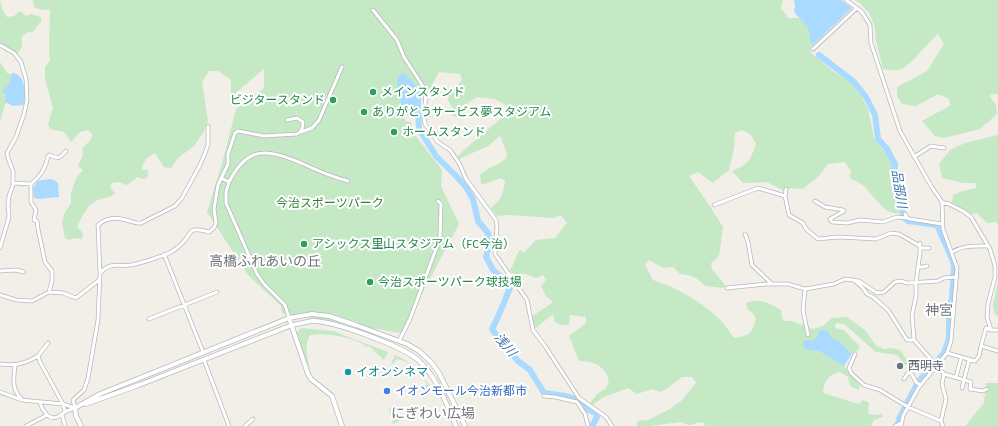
<svg xmlns="http://www.w3.org/2000/svg" width="998" height="426" font-family="'Source Sans 3','Noto Sans JP',sans-serif">
  <rect width="100%" height="100%" fill="#f1efe8"/>
  <path fill="#c5e8c5" d="M0,0L3,11L7,17L14,16L20,11L26,16L31,14L41,17V21L34,31L28,32L22,36V47L16,54L7,52L0,47Z
    M33,0H783L781,8L788,18H803L810,26L812,41L810,52L834,72L850,82L860,94L868,109L874,138L893,163C890,178 894,182 899,195C901,201 900,206 903,211C890,222 872,194 864,186C860,183 854,180 850,178L851,171L845,162L828,164L819,176L803,189L790,188L786,192L767,182L743,183L732,171C749,164 750,161 756,144L751,135L742,130L735,133L734,148L729,170L713,183L698,172L689,176L709,205L723,227L719,256L711,263L712,269L725,285L723,288L705,286C697,277 691,275 680,274L673,267L663,268L649,260L645,265L653,280C675,287 699,300 716,316C723,322 728,330 734,338C749,336 752,334 756,319L753,313L748,310L746,303C758,298 770,303 781,310L783,321H792L813,329L823,326L832,318L847,317L866,331L876,346L884,349L891,348L900,350L909,363L905,365L897,355L876,352L844,324L836,323L835,328L844,330L860,347L857,351L848,354L838,359L860,386L859,390L850,386L848,377L840,372C827,376 825,379 823,393L859,404L863,400L869,403L868,414L874,415L882,414L883,417L874,420L871,425L872,426H705L704,423L698,422C692,426 688,426 681,422L649,426H637V421L648,420L668,410L681,401L696,383L692,377H682L666,389L660,392L652,389L637,394L628,388L604,397L592,405L590,403L597,394L605,389L609,382C606,366 594,361 579,361L569,336L586,323V317L570,315L569,325H561L555,322L553,314L536,328L531,317L552,303V301L546,296L541,286L546,280L543,275L536,278L523,273L518,279L514,277L510,270C515,263 515,256 520,250L524,253L536,240L555,238L567,223L561,215L553,218L510,215L497,216L491,208C502,198 503,195 505,181L501,178L482,185L481,182L480,175C489,166 497,167 506,158L507,153L500,136L488,146L459,159L458,156C475,139 495,126 511,108L495,99L477,97L465,105L456,117L452,116L453,109L448,100L449,95L462,80L460,74L439,72L430,89L428,90L420,86L414,88L409,108L400,101L403,106L405,121L411,122L412,131L442,170L441,186L459,224L401,333L282,313L281,306L248,275L207,212L223,160L236,109L264,88V69L231,97V80L218,71H209L202,82L208,121L203,133L194,146L178,158L171,168L164,167L155,153C148,157 142,161 142,170H148V177L144,179L137,177L133,181L126,185L119,182L111,183L110,187L115,194C106,199 104,197 96,201C87,205 81,218 77,227L83,233L82,239L74,238L70,240L65,238L62,223L64,214L71,203V193L76,178L83,170L78,166L83,155L82,149L91,139L92,134L88,130L80,132L71,142L64,132L50,129L48,124L53,108L45,79V67L50,60L49,52L50,9L42,10L34,7Z
    M855,0H998V94H991L990,97L996,104L997,114L980,129L944,138L935,136L922,121L951,105L949,99L938,94L916,106L902,104L897,96V87L927,71L944,44L938,34C928,42 913,63 902,69C896,71 889,70 883,69L876,41L875,27L869,13L859,2Z
    M0,62L7,73L14,76L8,103L5,104L0,122Z
    M998,135V225L996,222L987,223L977,213L971,214L952,202L953,195L963,191L976,188V183H963L942,178L939,164L950,150L965,143Z
    M998,282V316L995,315L993,305Z
    M301,328L333,331L388,352L384,360L369,346L367,347C356,337 324,332 310,335C304,345 307,355 309,365L307,368L296,334Z
    M395,355C413,362 422,376 433,390L427,394L424,393L427,390L424,387L427,384C420,372 411,361 397,359L393,364H391Z
    M986,383H998V426H965L984,403Z
    M394,407L397,409L400,418L398,422L393,424L389,410Z"/>
  <path fill="#aadaff" d="M794,0H841L852,8L812,46L808,27L794,12L795,6Z
    M14,73C26,77 27,95 23,105L13,106L6,102V94L2,91L10,83L11,74Z
    M402,73C406,74 406,76 409,78C423,92 422,94 420,113L403,116L397,79Z
    M49,179L54,180L58,183L59,197L37,199L34,197L33,189L37,181Z
    M824,330L829,332L830,337C844,341 842,348 852,353L844,366L819,351L804,349L803,344L805,340H813L817,338L818,332Z"/>
  <g fill="none" stroke-linecap="round" stroke-linejoin="round">
    <path stroke="#aadaff" stroke-width="6" d="M819,55L854,82L866,97L875,115L878,139L887,149L895,164L894,174L902,196L903,217L908,221L937,225L953,261L954,268L952,299L949,308V338L944,353L918,382L899,419L898,426
      M418,108L419,129L436,156L457,177L466,187L473,199L478,221L488,233L490,241L486,257L493,270L503,278L510,288C504,302 499,316 492,329L499,339L518,361L530,370L544,393L566,396L576,399L586,409L596,413L597,417L592,426"/>
    <defs>
      <path id="minor" d="M846,0L862,12L870,25L871,43L900,131L931,186L942,202L943,229L957,268L951,341L947,353L919,387L903,416L901,426
        M373,10L397,40L404,57L426,91L424,118L425,124L438,142L450,150L459,163L466,179L496,220L497,226L495,254L527,300L533,330L545,346L579,398L606,417L612,426
        M0,45L14,53L21,62L26,79L27,100L24,114L16,137L7,153L8,158L13,171V185L9,196L8,206L9,217L0,248
        M813,49L857,8
        M301,132L312,128L319,120L342,67
        M914,157L931,146L944,148
        M221,178L229,182L226,192V203L257,274L264,284L285,305L289,318
        M229,182C248,145 267,149 301,163C316,170 332,177 348,181
        M13,183L31,184V202L36,210L34,220L37,221L38,229L45,262L52,271V281L49,292
        M31,184C41,176 46,168 48,156L49,155C59,159 59,159 66,151
        M785,196L786,189
        M815,201L825,207L843,210L844,211L830,219L832,222L847,223L860,220L883,222L897,217L907,218
        M942,202L949,204L963,211L971,217L990,249L995,266V277L988,304L987,317L991,330H998
        M714,205L758,188L785,196L789,215L803,223L806,229L818,239L838,237L876,239L891,233L899,234L920,246
        M905,214L907,218L910,219L942,224
        M745,234L748,242L752,265L772,284
        M920,243V253L916,282V296L912,315L914,340L944,374L971,382L970,389L983,391L987,389
        M920,248H929
        M952,252C964,245 974,246 987,246
        M164,254L203,352
        M918,267H923L927,266
        M0,271L16,270L24,272
        M100,273L98,225C106,218 116,217 126,220C131,221 135,224 141,223L175,206L182,198L200,165L205,153L208,145V126
        M854,280L863,288L867,294L873,297L888,310L907,340H914
        M727,288L766,284H788L805,289L834,284L845,279L859,281L877,293L884,292L895,282L901,281L907,283L938,281L944,278L957,277
        M805,289L803,310L808,335
        M0,295L16,300L32,301L49,292L63,293L76,298L99,280
        M149,319L217,292
        M399,341L410,319L436,249L440,239L441,204L438,201
        M981,346L986,328L991,330
        M947,353L975,361L979,356L981,346L998,351
        M855,354L849,368L851,373L864,385L880,390L908,407L941,421L943,426
        M38,356L48,343
        M204,360L229,426
        M0,364C16,366 24,364 38,356L40,362L63,404L65,412
        M15,365C14,377 11,389 21,398
        M956,377L961,358
        M904,379L908,373H911L916,382L920,385
        M962,388L969,360
        M0,392L22,400L63,404L75,408
        M544,396L555,397L577,402
        M577,402L585,414L588,426
        M75,408L73,400L84,390L88,378L98,320L100,273C112,261 117,267 131,265C143,263 156,258 167,254C174,251 181,245 186,239C188,236 190,231 194,230C198,229 205,231 209,232L214,228L216,223L214,209L218,185L228,164V154L235,133L238,131L264,136L297,134C302,131 303,128 303,122L297,118L287,120
        M47,415C54,421 59,416 65,412C68,410 72,409 75,408
        M62,415L65,426
        M941,421L946,399L942,384L944,374
        M26,426L47,415L42,408L40,402
        M245,426L253,419
        M895,426L901,423"/>
      <path id="tertiary" d="M289,318L308,374L311,379L332,396L342,426
        M86,404L139,385L292,325C298,324 306,322 313,321C334,321 402,346 418,360C437,377 446,403 456,426
        M75,408L100,394L289,318L312,314L329,316L356,325L407,344L419,351L431,362L439,373L465,426
        M75,408L76,416L81,426"/>
    </defs>
    <use href="#minor" stroke="#b5b8bc" stroke-width="4.5"/>
    <use href="#tertiary" stroke="#b5b8bc" stroke-width="5.5"/>
    <use href="#minor" stroke="#fff" stroke-width="3"/>
    <use href="#tertiary" stroke="#fff" stroke-width="4"/>
  </g>
  <g fill="#2e9e5b" stroke="#fff" stroke-width="1.5">
    <circle cx="373" cy="92" r="4"/>
    <circle cx="333" cy="100" r="4"/>
    <circle cx="364" cy="112" r="4"/>
    <circle cx="394" cy="132" r="4"/>
    <circle cx="304" cy="244" r="4"/>
    <circle cx="370" cy="282" r="4"/>
  </g>
  <circle fill="#6b7280" stroke="#fff" stroke-width="1.5" cx="900" cy="366" r="4"/>
  <circle fill="#0f9aa8" stroke="#fff" stroke-width="1.5" cx="348" cy="372" r="4"/>
  <circle fill="#3f7fe0" stroke="#fff" stroke-width="1.5" cx="387" cy="391" r="4"/>
  <g text-anchor="middle" dominant-baseline="central" stroke-width="4" stroke-linejoin="round" paint-order="stroke">
    <g font-size="12" fill="#27864d" stroke="#fff" text-anchor="start">
      <text x="381" y="92">メインスタンド</text>
      <text x="325" y="100" text-anchor="end">ビジタースタンド</text>
      <text x="372" y="112">ありがとうサービス夢スタジアム</text>
      <text x="402" y="132">ホームスタンド</text>
      <text x="312" y="244">アシックス里山スタジアム（FC今治）</text>
      <text x="378" y="282">今治スポーツパーク球技場</text>
    </g>
    <g font-size="12" fill="#348238" stroke="#fff">
      <text x="330" y="203">今治スポーツパーク</text>
    </g>
    <g font-size="12" fill="#5b616d" stroke="#fff" text-anchor="start">
      <text x="908" y="366">西明寺</text>
    </g>
    <g font-size="12" fill="#0d838f" stroke="#fff" text-anchor="start">
      <text x="356" y="372">イオンシネマ</text>
    </g>
    <g font-size="12" fill="#366cbe" stroke="#fff" text-anchor="start">
      <text x="395" y="391">イオンモール今治新都市</text>
    </g>
    <g font-size="13" font-style="italic" fill="#4174aa" stroke="#fff">
      <text transform="translate(899 189) rotate(81)">品部川</text>
      <text transform="translate(505 345) rotate(50)">浅川</text>
    </g>
    <g font-size="14" fill="#70757a" stroke="#fff">
      <text x="265" y="262">高橋ふれあいの丘</text>
      <text x="939" y="311">神宮</text>
      <text x="433" y="414">にぎわい広場</text>
    </g>
  </g>
</svg>
